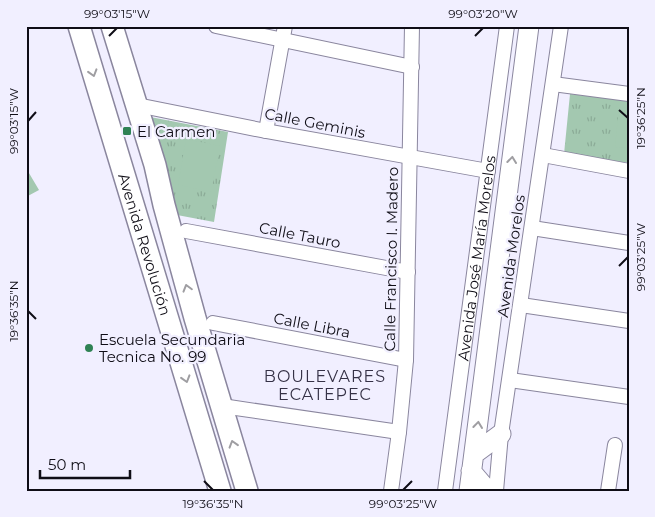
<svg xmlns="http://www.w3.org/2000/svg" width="655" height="517" font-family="Montserrat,sans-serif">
  <defs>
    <pattern id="park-tufts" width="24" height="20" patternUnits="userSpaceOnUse" patternTransform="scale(1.25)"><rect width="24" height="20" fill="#a3c8b0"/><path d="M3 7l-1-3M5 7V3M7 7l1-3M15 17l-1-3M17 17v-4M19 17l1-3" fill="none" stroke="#8bab97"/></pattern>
  </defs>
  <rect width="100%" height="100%" fill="#f1efff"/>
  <path fill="url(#park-tufts)" d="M570,94L629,101V163L564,154Z
    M145,116L228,132L214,222L177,215Z"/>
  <path fill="#a3c8b0" d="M619,107L629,108V148L615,147Z
    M186,139L220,146L211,192L178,185Z
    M26,168L39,190L26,197Z"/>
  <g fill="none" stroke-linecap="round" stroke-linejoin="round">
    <defs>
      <g id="street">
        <path d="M216,26L412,67"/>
        <path d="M553,84L629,94"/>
        <path d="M137,105L266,131L488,171"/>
        <path d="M266,131L285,26"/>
        <path d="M543,155L629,171"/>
        <path d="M532,228L629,243"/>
        <path d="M186,231L408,272"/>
        <path d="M521,305L629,321"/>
        <path d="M213,323L406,360"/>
        <path d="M510,380L629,397"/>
        <path d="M222,406L399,432"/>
        <path d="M391,491L399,432L406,360L412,26"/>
        <path id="s1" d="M445,491L507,26"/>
        <path d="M496,491L501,434L561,26"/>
        <path d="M608,491L615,445"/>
      </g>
      <path id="secondary" d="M474,454L501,434
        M471,471L488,491
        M469,491L529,26"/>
      <g id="primary">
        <path id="s2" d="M79,26L220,491"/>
        <path d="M112,26L155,165L164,205L195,318L247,491"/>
      </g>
    </defs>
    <use href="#street" stroke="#8a869e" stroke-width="16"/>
    <use href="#secondary" stroke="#8a869e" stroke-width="21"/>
    <use href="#primary" stroke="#8a869e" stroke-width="24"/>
    <use href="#street" stroke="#fff" stroke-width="14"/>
    <use href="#secondary" stroke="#fff" stroke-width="19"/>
    <use href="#primary" stroke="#fff" stroke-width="21"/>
  </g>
  <defs><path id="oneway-chevron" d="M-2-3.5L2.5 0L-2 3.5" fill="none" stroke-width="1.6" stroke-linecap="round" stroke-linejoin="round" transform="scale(1.25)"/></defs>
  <g stroke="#9f9ea2">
    <use href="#oneway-chevron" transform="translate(93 73) rotate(73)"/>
    <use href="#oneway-chevron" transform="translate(512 160) rotate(-83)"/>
    <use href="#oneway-chevron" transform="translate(187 288) rotate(-106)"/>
    <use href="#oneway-chevron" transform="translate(186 379) rotate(73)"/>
    <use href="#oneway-chevron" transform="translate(478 425) rotate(-83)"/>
    <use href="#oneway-chevron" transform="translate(233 444) rotate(-107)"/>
  </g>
  <path fill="none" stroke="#0f0d16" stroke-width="2" d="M109,36L117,28M475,36L483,28M619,110L628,118M28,121L36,112M619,266L628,257M28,311L36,319M204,481L213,490M403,490L412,481"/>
  <g fill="#2f8254" stroke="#f1efff" stroke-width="2">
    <rect x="122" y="126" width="10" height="10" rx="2.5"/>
    <circle cx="89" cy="348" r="5"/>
  </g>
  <g text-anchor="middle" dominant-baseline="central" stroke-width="4.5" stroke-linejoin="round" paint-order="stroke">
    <g font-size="15" fill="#0f0d16" stroke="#f1efff">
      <text transform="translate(315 123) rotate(11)">Calle Geminis</text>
      <text transform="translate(300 235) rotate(11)">Calle Tauro</text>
      <text stroke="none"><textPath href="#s2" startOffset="228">Avenida Revolución</textPath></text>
      <text transform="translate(511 256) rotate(-82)">Avenida Morelos</text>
      <text stroke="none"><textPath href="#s1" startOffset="235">Avenida José María Morelos</textPath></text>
      <text transform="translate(391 259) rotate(-89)">Calle Francisco I. Madero</text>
      <text transform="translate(312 325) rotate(11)">Calle Libra</text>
    </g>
    <g font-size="15" fill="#0f0d16" stroke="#f1efff" text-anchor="start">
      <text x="137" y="131">El Carmen</text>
      <text x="99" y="339">Escuela Secundaria<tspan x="99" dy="17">Tecnica No. 99</tspan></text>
    </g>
    <g font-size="16" letter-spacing="1" fill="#353146" stroke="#f1efff">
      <text x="325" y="376">BOULEVARES<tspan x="325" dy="18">ECATEPEC</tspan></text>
    </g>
  </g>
  <rect width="655" height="517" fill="none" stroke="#f1efff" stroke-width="55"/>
  <path d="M40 470v8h90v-8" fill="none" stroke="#0f0d16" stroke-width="2.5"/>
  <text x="48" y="470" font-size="15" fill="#0f0d16" stroke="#f1efff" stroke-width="4" paint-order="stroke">50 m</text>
  <rect x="28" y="28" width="600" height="462" fill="none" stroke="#0f0d16" stroke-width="2"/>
  <g font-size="12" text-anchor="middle" fill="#0f0d16">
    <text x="117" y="18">99°03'15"W</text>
    <text x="483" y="18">99°03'20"W</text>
    <text transform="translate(641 118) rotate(-90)" y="4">19°36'25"N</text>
    <text transform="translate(14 121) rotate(-90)" y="4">99°03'15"W</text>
    <text transform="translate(641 257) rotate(-90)" y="4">99°03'25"W</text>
    <text transform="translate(14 311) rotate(-90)" y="4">19°36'35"N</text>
    <text x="213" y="508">19°36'35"N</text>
    <text x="403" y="508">99°03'25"W</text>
  </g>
</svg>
